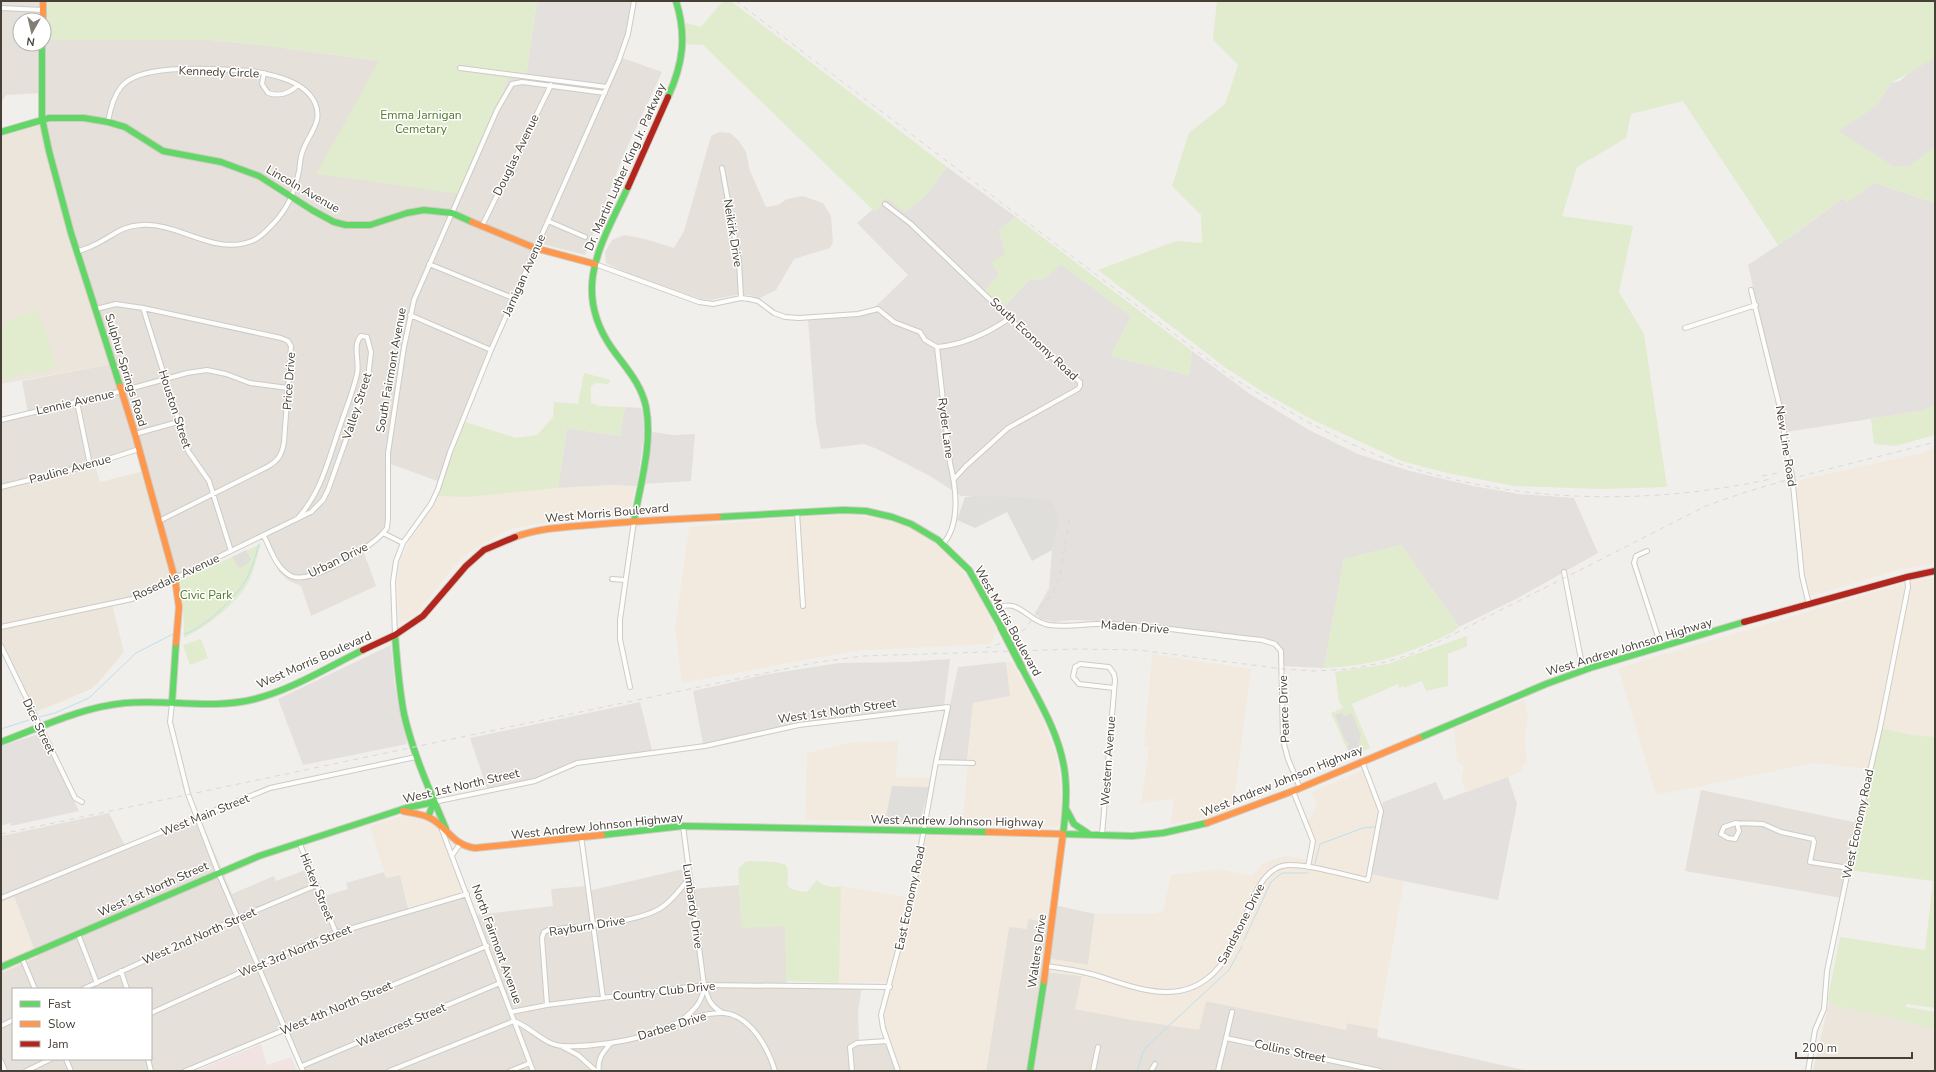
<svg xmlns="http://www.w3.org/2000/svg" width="1936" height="1072" font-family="'Nunito Sans',sans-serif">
  <rect width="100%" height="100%" fill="#f1efec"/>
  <path fill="#e5e0d9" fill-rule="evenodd" d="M1,1H43V20H20V44H44V39L210,40L262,45L379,61L510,74L597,85L620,57L662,72L624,154L585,255L538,243L491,350L440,482L388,463L387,528L363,550L376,586L311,616L301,586L289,581L279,572L264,535L175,579L139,450L1,487V420L28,413L22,381L113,364L49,151L42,93L6,95L1,103Z
    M719,132L730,133L739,141L746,152L750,171L766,207L778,205L787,199L803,196L823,203L831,216L833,242L830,248L794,259L776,290L758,299L750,295H736L711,300L701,299L631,275L606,263L605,252L612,240L624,235L645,239L674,248L684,231L711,136Z
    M1701,790L1858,823L1842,898L1685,871Z
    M109,813L127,850L201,820L232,894L274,876L276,881L308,869L321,897L348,889L346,883L384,872L386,878L400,875L409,912L467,894L475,915L553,906L551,889L587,886L588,891L688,868L691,889L739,885L742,927L785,926L787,986H862L858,1012L859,1042L887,1041L898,1071H303L285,1030L185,1071H1V973L37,957L14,897L1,902V836ZM13,989H151V1059H13Z
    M1054,905L1095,914L1088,965L1048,959L1046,972L1082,976L1076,1009L1199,1029L1206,1001L1346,1029L1347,1023L1378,1029L1377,1037L1528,1071H986L1009,926L1028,919Z"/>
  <path fill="#f3eadf" d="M1935,448V564L1898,570L1807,597L1795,485L1804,479L1922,453Z
    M609,485L635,486L631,510L628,514L618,517L534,524L508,530L469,552L452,569L416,614L405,622L399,621L397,578L401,558L410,540L438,496L467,497L558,488Z
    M854,515L883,519L905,526L937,544L951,556L976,589L997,631L991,644L854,651L682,683L675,628L689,527L792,517Z
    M1935,577V737L1911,735L1870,769L1814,763L1656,795L1618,668L1901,584L1904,588L1905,596L1907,582Z
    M1152,654L1251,669L1233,808L1212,817L1171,824L1173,799L1141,803L1149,747L1144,746Z
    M1006,662H1012L1031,696L1044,722L1056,755L1061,789V820L1060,825L1055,827L962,826L973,703L1010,696Z
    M1524,700L1528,715L1525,737L1527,763L1521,767L1522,771L1508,777L1466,792L1461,779L1464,766L1457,763L1454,728Z
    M898,741L896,777L931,778L929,787L892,786L885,821L805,820L807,753L853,742Z
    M1362,770L1364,772L1379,809L1366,874L1404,881L1378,1029L1347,1023L1346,1030L1206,1001L1199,1030L1132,1020L1075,1009L1082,976L1046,972L1048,958L1088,965L1095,914H1151L1163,911L1171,875L1219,869L1253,876L1261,865L1273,859L1287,856L1310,860L1313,847L1307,823L1317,806L1312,792Z
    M403,816L423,819L431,822L441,832L464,892L409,907L400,875L386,878L370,826Z
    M924,832L1063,834L1052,923L1028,919L1027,929L1009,927L986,1071H898L891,1053L881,1015L911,901Z
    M841,886L906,897L889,980L886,982L839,983Z
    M14,897L37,957L1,973V902Z"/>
  <path fill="#e4e0dd" d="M537,1H631L625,38L607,87L526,76Z
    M1935,57V147L1910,166L1894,167L1838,131L1876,106L1891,83L1900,81L1912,70Z
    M947,167L1016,217L999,230L1005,253L999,274L1003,308L1029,280L1045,279L1061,264L1131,316L1111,356L1189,375L1192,351L1250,394L1309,430L1358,454L1410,471L1473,486L1519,494L1574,498L1598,553L1516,599L1459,627L1401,545L1344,559L1324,668L1282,666L1281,651L1275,644L1262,640L1159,627V623L1072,620L1054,622L1041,619L1035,613L1049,588L1052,550L1058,529V517L975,496H961L930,476L877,449L864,444L821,449L816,423L808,320L816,317L857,314L863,310L873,309L908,275L857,223L887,197L905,212L924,197Z
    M1875,183L1935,203V406L1921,411L1786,432L1748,265L1790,237L1843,198L1847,202Z
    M625,407L641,408L643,415L644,434L637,486L609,485L558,488L567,428L620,436Z
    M652,432L673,435L695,434L691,481L644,484Z
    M391,645L395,687L407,744L303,765L278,699Z
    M950,659L944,706L844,716L787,725L703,744L693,691L769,674L839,663L907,662Z
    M1006,662L1010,696L973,703L967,762H938L958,667Z
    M640,702L653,754L577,763L535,781L488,791L470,738Z
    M39,734L42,737L79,811L11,826L10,823L1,826V746Z
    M1508,777L1517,804L1498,900L1369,874L1383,802L1436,782L1444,800Z"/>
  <path fill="#ece5db" d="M42,118L49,151L113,364L1,384V132Z
    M94,463L100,482L145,471L175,579L146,593L112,604L124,652L97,684L91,689L61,702L37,711H32L1,646V487Z
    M1829,1002L1834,1006L1892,1018L1935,1030V1071H1813Z"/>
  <path fill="#f0e3e1" d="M261,1044L267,1065L291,1057L297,1071H196Z"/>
  <path fill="#e1ebcd" d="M46,1H537L526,76L510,74L497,110L460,194L316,174L379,61L262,45L210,40H45Z
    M723,1H731L947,167L924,197L905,212L887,198L875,212L703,45L684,44L683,22L701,27Z
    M1217,1H1935V58L1891,83L1876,106L1839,131L1894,167L1910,166L1935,147V203L1875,183L1847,202L1843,198L1778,245L1683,101L1631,114L1626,138L1577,167L1562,216L1633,226L1619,292L1644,334L1667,487L1601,489L1515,486L1447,473L1402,461L1313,420L1263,392L1226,368L1098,270L1176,241L1202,243L1201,215L1172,186L1189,133L1225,104L1238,65L1213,40Z
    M1016,217L1192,351L1189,375L1111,356L1131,316L1061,264L1045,279L1029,280L1003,308L985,290L999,274L991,263L1005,253L999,230Z
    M37,310L56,365L54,369L1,379V329L10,319Z
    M584,373L611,380L608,384L596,383L591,386V403L599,406L625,407L620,436L567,428L558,488L467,497L438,496L453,452L465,422L516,438L537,435L553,417L554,402L578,404Z
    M1935,406V435L1895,446L1874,444L1871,419L1921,411Z
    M261,544C257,555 255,568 250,579C238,604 207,626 184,638L183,603L179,581Z
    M1401,545L1459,627L1453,632C1408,654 1374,666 1324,668L1344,559Z
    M1467,636V646L1448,654V686L1426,691L1422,681L1404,688L1403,686L1399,688L1398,684L1352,704L1370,748L1360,752L1359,745L1361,735L1352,713L1344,716L1342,712L1335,715L1349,744L1351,754L1353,751L1354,754L1350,756L1331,713L1343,708L1339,701L1335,672L1388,664Z
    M201,639L208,658L190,665L183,645Z
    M1880,728L1911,735L1935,737V1008L1907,1004L1906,1007L1935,1012V1030L1892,1018L1834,1006L1829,1002L1828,998L1840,937L1925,950L1933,881L1848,870Z
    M750,861L776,862L786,865C793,881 776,889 807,892L817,880C824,887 832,888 841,886L839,983L786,981L785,926L742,928L738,869L745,862Z"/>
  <path fill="#e0dedb" d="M975,496L1012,497L1049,500L1055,506L1058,517V529L1052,550L1032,561L1007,512L975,528L957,520L965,497Z
    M246,550L251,559L246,565L239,568L232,557Z
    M1342,712L1344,716L1352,713L1361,735L1359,745L1360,752L1354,754L1353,751L1350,754L1347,747L1349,744L1345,740L1335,715Z
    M892,786L929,787L920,822L885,821Z"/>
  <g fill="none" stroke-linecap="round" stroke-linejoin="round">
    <path stroke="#bddfee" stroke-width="1" d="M184,634C203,630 240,594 248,576C253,566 256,554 259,544
      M39,717L55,713L89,698L136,653L173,634
      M1,729L32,719
      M1315,864L1320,844L1363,828L1374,827
      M1244,940L1271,882L1282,873H1308
      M1137,1071L1143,1052L1147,1046L1229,970L1242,946"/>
    <defs>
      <path id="street" d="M1,8L43,10
        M460,68L607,87
        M264,73L262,84L268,93C280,97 289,94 298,85
        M722,168L739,261L741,298
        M885,204L911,224L1027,335L1080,382V386L1078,389L1008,428L966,466L954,479
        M548,221L585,237
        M482,226L551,85
        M77,252C83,249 89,248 94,245C112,237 120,226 141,225C179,222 213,256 252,241C262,237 266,231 273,224C288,208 295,192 299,171C300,165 300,159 302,153C307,135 324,123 315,103C305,81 274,75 253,71C221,70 141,61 121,87C113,97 110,110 108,122
        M429,264L513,298
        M595,264L699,302L713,304L741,298L749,299L758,301L774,313L785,317L799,318L858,314L878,309L894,322L920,332L925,340L937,347
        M1751,290L1783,420L1785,447L1792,475L1802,576L1809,605
        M143,308L188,451L209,481L231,551
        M96,309L116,304L143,308L281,338L288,341L291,346L284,442C282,455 278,461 267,467L159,521
        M410,315L491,350
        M1685,328L1756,305
        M937,347L950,463C956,487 961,524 943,544
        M937,347C963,345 988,333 1010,318
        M77,402L90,465
        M1,420L122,391L187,373L207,370L226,374L250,383L288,388
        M135,434L178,422
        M1,487L90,465L139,449
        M797,512L803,606
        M264,536C271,550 276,568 291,576C310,585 370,548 383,533
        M403,543L383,533L387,528L388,518V453L404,347L414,300L497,110L512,84L522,82L605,93
        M1647,551L1636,556L1634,563L1661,646
        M1564,572L1583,670
        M612,579L625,580
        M992,611C1019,594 1025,621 1049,625C1071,628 1094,622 1116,624C1165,627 1213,635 1262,640L1275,644L1281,651L1283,740L1288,759L1300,788
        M1,627L132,599L311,512L323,500L328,490L368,378L371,352L367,337L361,336C352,345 360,362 357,374C353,392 345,411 339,429C328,461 321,493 297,519
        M395,635L393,582L396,561L403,543L431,504L438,489L450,452L491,350L619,60L628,34L634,1
        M1,646L75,798L82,802
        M630,687L620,639V620L634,521
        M172,703L170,722L188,794L218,872L303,1071
        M936,762L973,763
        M1293,791L1313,841L1308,867
        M434,802L535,781L577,763L705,746L799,725L948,707L936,762L911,901L881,1015L883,1028L898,1071
        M1737,823L1739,831L1735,839L1728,838L1721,834L1724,827L1736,823H1737L1763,824L1781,832L1813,839L1814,842L1810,862L1849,868
        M683,826L704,985C708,999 710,1006 723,1013
        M442,830L533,1071
        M1102,835L1115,680L1114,674L1109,667L1080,664L1075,667L1073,677L1079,684L1114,688
        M581,836L603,998
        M299,842L336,933
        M453,854L460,844
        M1,898L270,788L416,757
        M78,934L97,983
        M22,958L35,989
        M1046,966C1061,968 1076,970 1091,974C1120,982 1149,996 1179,991C1248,979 1240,877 1282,866C1299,861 1348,876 1368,880L1381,811L1362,761
        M121,971L127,989
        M83,989L238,918L317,885
        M547,1005L542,938L544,932L548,930C578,926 635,923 659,909C671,902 681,889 689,878
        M511,1012L547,1005L704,985L890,987
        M1232,1012L1226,1038L1380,1071
        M151,1013L257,965L336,933L467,894
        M682,1020C694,1010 702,1003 704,987
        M514,1021C531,1027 545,1046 564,1046C592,1047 622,1042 648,1035C660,1032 671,1025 682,1021C694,1017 710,1012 724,1013C751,1016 768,1048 775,1071
        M1,1026L13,1020
        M563,1047L578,1055L596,1071
        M66,1059L71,1071
        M148,1059L151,1071
        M1,1061L5,1071
        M302,1066L500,983
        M26,1071L51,1059
        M185,1071L487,946
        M389,1071L514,1021
        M510,1071L530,1063
        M599,1071C597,1059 603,1052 611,1043
        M852,1071L850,1047L857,1043L887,1041
        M1093,1071L1098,1047
        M1151,1071L1155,1064
        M1218,1071L1226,1038
        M1808,1071L1815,1030L1824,1009L1827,971L1858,823L1880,728L1908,587L1907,577"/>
      <path id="fast" d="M42,44V118L49,151L71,233L120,386
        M668,97C683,64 687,36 676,1
        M1,132L49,118H84L108,122L125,127L163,151L221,162L259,176L312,210L334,222L346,225H370L407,213L424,210L452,213L472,222
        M628,187C602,243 571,288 611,347C625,367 641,383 646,407C653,444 640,485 634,521
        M718,517L843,510L866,511L892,517L911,524L938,540L969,570L1001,627
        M395,635C397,662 399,688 404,714C413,754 430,791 446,829
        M1022,668C1038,700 1058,731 1064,767C1068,789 1066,812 1063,834L1132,836L1163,833L1207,823
        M172,703L176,643
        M1419,738L1546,684L1590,668L1744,622
        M1,742C41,727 82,707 125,703C168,699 212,710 255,699C293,689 328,667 363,650
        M1066,809L1074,824L1089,834
        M428,817L434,802
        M602,835L683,826L988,832
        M1,967L259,856L406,808L434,802
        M1030,1071L1044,981"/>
      <path id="slow" d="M43,1V20
        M472,222L535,248L595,264
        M120,386L135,434L175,579L179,607L176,643
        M515,537C539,528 565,527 590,525C633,521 675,519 718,517
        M403,811C411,813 421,814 428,817C447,825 451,845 475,848L602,835
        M1207,823L1293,791L1419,738
        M988,832L1063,834L1044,981"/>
      <path id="jam" d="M628,187L668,97
        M1744,622L1907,577L1935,571
        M363,650L395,635L423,616L466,566L484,550L515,537"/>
    </defs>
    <use href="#street" stroke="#cdcbc7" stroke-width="6"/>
    <use href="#fast" stroke="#d0cbc3" stroke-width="8"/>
    <use href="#slow" stroke="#d0cbc3" stroke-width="8"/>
    <use href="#jam" stroke="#d0cbc3" stroke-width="8"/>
    <use href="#street" stroke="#fdfdfc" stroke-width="4"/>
    <use href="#fast" stroke="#63d668" stroke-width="6"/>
    <use href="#slow" stroke="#ff974d" stroke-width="6"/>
    <use href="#jam" stroke="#b3261e" stroke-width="6"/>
    <path stroke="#d9d9d8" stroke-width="1" stroke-dasharray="5 5" stroke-linecap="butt" d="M736,1L1231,377C1286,410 1342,444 1403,465C1519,504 1652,505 1771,479
      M1762,476L1778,473
      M986,648L1006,642L1025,629L1053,592L1060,576L1070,515
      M1,834L813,663L863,656L1077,649L1139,650L1283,669L1315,671L1350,669L1386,662L1409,655L1440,641L1706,506C1780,478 1858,463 1935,442"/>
    <defs>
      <path id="fast-bridge" d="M1001,627L1022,668"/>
    </defs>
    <use href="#fast-bridge" stroke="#d3c9ba" stroke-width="9" stroke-linecap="butt"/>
    <use href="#fast-bridge" stroke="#63d668" stroke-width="7"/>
  </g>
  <g text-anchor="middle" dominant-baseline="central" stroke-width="3" stroke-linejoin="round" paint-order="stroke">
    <g font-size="12" fill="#474037" stroke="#fff">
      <text transform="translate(219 72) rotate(2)">Kennedy Circle</text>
      <text transform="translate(516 155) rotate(-64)">Douglas Avenue</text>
      <text transform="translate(625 167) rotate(-66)">Dr. Martin Luther King Jr. Parkway</text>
      <text transform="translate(303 189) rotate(30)">Lincoln Avenue</text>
      <text transform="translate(733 233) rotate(81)">Neikirk Drive</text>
      <text transform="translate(524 275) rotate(-66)">Jarnigan Avenue</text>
      <text transform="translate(1034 339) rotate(43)">South Economy Road</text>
      <text transform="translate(126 370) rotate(73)">Sulphur Springs Road</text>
      <text transform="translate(391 370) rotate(-80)">South Fairmont Avenue</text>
      <text transform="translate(289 381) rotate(-86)">Price Drive</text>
      <text transform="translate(75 402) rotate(-13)">Lennie Avenue</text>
      <text transform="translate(357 406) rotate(-72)">Valley Street</text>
      <text transform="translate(175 409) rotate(72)">Houston Street</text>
      <text transform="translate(946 428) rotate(83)">Ryder Lane</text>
      <text transform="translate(1786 446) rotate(81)">New Line Road</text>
      <text transform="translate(70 469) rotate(-15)">Pauline Avenue</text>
      <text transform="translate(607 513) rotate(-5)">West Morris Boulevard</text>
      <text transform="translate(338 560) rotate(-26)">Urban Drive</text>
      <text transform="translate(176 577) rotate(-25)">Rosedale Avenue</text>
      <text transform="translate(1008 621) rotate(61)">West Morris Boulevard</text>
      <text transform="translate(1135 627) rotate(4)">Maden Drive</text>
      <text transform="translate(1629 647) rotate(-17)">West Andrew Johnson Highway</text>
      <text transform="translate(314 660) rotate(-24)">West Morris Boulevard</text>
      <text transform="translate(1284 709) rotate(-92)">Pearce Drive</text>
      <text transform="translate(837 711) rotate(-8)">West 1st North Street</text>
      <text transform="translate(39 726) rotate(64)">Dice Street</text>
      <text transform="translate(1108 761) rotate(-86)">Western Avenue</text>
      <text transform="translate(1282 781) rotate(-22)">West Andrew Johnson Highway</text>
      <text transform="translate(461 786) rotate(-13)">West 1st North Street</text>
      <text transform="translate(205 815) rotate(-22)">West Main Street</text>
      <text transform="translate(957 821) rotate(1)">West Andrew Johnson Highway</text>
      <text transform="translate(1858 824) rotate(-78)">West Economy Road</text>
      <text transform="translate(597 826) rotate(-6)">West Andrew Johnson Highway</text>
      <text transform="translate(317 887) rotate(68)">Hickey Street</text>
      <text transform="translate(153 889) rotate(-24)">West 1st North Street</text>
      <text transform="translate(910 898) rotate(-78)">East Economy Road</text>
      <text transform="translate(693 906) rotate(82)">Lumbardy Drive</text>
      <text transform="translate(1241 924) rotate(-63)">Sandstone Drive</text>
      <text transform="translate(587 926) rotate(-9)">Rayburn Drive</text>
      <text transform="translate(199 936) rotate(-24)">West 2nd North Street</text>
      <text transform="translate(497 944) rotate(70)">North Fairmont Avenue</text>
      <text transform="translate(295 951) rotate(-22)">West 3rd North Street</text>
      <text transform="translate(1037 951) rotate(-82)">Walters Drive</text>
      <text transform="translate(664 991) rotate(-6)">Country Club Drive</text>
      <text transform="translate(336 1008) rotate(-23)">West 4th North Street</text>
      <text transform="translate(401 1025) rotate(-23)">Watercrest Street</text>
      <text transform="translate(672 1026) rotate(-17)">Darbee Drive</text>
      <text transform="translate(1290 1051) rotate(12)">Collins Street</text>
    </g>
    <g font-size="12" fill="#4f782b" stroke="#fff">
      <text x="421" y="115">Emma Jarnigan<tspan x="421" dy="14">Cemetary</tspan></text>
      <text x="206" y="595">Civic Park</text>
    </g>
  </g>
  <rect width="1936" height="1072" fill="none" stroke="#474037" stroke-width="4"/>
  <rect x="12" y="988" width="140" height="72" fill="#ffffff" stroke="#b5b3af"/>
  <rect x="20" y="1001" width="20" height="6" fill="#63d668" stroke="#b5b3af"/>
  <text x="48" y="1008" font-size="12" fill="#474037">Fast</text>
  <rect x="20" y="1021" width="20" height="6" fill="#ff974d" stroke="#b5b3af"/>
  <text x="48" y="1028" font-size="12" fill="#474037">Slow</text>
  <rect x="20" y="1041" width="20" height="6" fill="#b3261e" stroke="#b5b3af"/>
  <text x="48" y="1048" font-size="12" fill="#474037">Jam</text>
  <g transform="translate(32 32) rotate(188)"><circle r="19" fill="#ffffff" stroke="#b5b3af"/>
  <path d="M0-3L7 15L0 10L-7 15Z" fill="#827d76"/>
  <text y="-6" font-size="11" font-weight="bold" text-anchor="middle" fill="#474037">N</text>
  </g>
  <path d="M1796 1052v6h116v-6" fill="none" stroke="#474037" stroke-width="2"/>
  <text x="1802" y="1052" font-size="12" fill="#474037" stroke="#ffffff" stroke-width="3" paint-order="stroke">200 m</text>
</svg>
